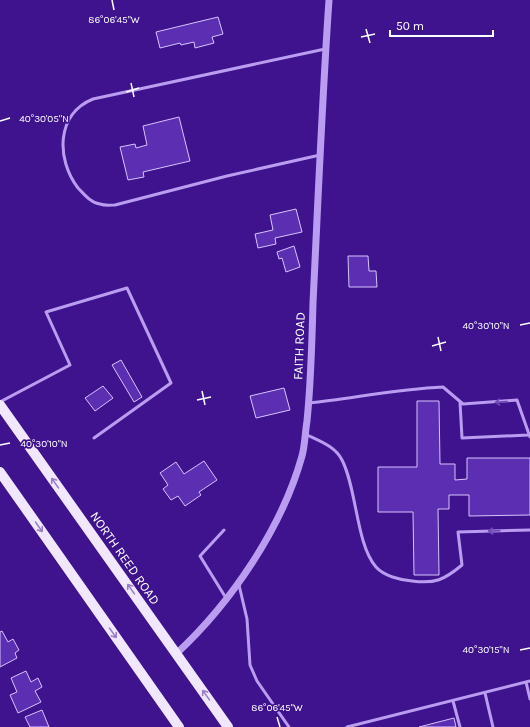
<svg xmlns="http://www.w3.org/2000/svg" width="530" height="727" font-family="Karla,sans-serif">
  <rect width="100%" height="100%" fill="#3f138e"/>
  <path fill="#5b2eb2" stroke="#d7c4fc" d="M218,17L223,34L212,37L214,43L195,48L194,42L181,45L180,43L160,48L156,32Z
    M179,117L190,161L143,172L144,177L128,180L120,147L135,144L136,148L147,145L143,126Z
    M296,209L302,232L275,238L276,244L258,248L255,234L273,230L270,215Z
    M294,246L300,267L286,272L282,258L279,259L277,252Z
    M348,256H368L369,271H376L377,287H349Z
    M121,360L142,397L134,402L112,365Z
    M103,386L113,398L95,411L85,398Z
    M284,388L290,410L256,418L250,396Z
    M417,401H439L440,464H455V480L467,479V458H530V515L469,516V495H449V509H438L439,575H414L413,512H378V467H417Z
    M204,461L217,480L199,492L201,495L185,506L178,496L171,500L163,489L168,485L160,473L176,462L184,474Z
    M2,631L8,642L13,639L19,650L15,653L17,658L0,667V632Z
    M26,671L31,682L38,678L42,687L35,691L41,702L18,713L10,695L17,692L11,678Z
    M42,710L49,727H30L25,717Z
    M454,718L456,727H419Z"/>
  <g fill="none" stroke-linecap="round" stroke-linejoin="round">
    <path stroke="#ba9df1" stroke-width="3" d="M320,155L227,176L115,205C110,205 105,206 100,204C91,203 84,194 78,188C56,159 56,114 93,99L325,49
      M0,402L70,365L46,312L127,288L171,383L94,438
      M460,402L462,438L528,435
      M309,403C354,398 398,389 443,387L463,404L517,400L530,437
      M305,434C319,441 335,446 342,460C357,489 356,544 376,567C384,576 400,580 412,581C435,584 444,580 462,565L458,532L530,530
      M224,530L200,556L226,598
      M239,585L247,619L250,665L257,681L289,727
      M526,682L530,699
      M485,693L493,727
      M453,701L460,727
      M347,727L530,681"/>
    <path stroke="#ba9df1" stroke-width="7" d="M176,654C231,603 282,528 302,456C305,445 305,433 307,421C311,382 312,342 313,303C318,202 322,101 329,0"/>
    <path stroke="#f1e7ff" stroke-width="10" d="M0,405L228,727
      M0,472L179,727"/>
  </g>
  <defs><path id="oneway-shaft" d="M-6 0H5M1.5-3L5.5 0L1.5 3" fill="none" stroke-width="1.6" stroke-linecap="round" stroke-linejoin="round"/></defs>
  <g stroke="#704ab6">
    <use href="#oneway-shaft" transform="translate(501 402) rotate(176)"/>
    <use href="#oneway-shaft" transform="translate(494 531) rotate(178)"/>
  </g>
  <g stroke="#987dc6">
    <use href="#oneway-shaft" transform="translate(55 483) rotate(-125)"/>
    <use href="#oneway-shaft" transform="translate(39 527) rotate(55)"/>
    <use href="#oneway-shaft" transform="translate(131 589) rotate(-125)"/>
    <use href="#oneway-shaft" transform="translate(113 633) rotate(55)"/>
    <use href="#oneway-shaft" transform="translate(206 695) rotate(-125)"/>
  </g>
  <path fill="none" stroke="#fff" stroke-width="1.5" d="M112,0L114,10M366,29L370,43M361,37L375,34M131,83L134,97M126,92L139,88M0,121L10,118M520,325L530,323M438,337L441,351M432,346L446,342M202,391L205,405M197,400L211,397M0,445L10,443M520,650L530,648M277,717L280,727"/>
  <g text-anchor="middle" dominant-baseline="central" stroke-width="3.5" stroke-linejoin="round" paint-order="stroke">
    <g font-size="13" fill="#fff" stroke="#3f138e">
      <text transform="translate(299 346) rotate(-88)">FAITH ROAD</text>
      <text transform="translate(125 558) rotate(55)">NORTH REED ROAD</text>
    </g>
  </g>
  <g font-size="10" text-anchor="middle" fill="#fff" stroke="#3f138e" stroke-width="3.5" stroke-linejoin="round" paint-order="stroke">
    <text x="114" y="23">86°06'45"W</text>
    <text x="44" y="122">40°30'05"N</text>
    <text x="486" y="329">40°30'10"N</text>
    <text x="44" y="447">40°30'10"N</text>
    <text x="486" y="653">40°30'15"N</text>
    <text x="277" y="711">86°06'45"W</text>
  </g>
  <path d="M390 30v6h103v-6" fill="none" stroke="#ffffff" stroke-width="2"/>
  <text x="396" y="30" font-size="12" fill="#ffffff" stroke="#3f138e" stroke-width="3" paint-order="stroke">50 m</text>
</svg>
